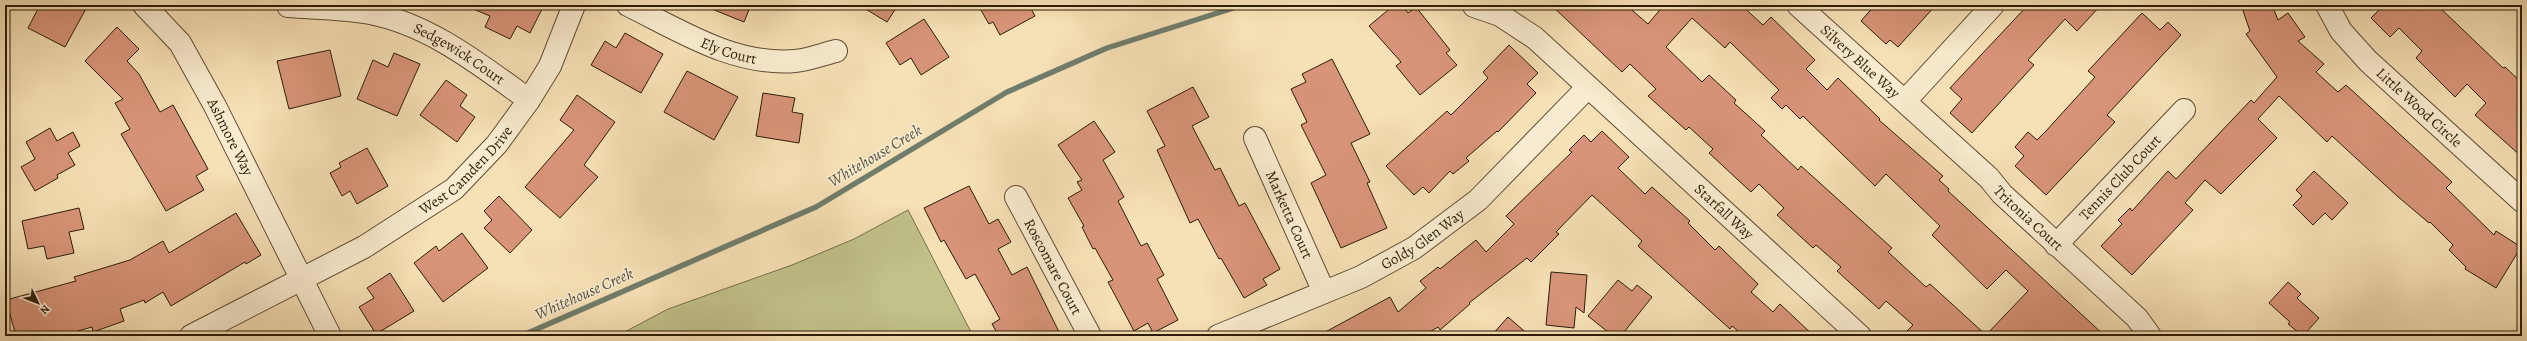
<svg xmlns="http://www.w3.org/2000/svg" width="2527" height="341" font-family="Alegreya,serif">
  <rect width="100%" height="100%" fill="#f6e0b5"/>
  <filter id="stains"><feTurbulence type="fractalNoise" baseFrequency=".005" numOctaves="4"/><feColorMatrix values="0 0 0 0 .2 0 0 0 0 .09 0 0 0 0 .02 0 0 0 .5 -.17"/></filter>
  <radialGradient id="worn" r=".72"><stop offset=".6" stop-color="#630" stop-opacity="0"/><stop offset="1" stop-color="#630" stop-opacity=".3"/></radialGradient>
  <path fill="#c1c18a" stroke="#776e4a" d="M908,210L973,336H617L668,309L792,265L854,239Z"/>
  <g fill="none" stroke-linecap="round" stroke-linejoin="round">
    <path stroke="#707d6b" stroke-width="5.5" d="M521,336L816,207L1007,92L1107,48L1243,5"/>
  </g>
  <path fill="#d89479" stroke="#2d1c09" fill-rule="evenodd" d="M40,5H88L65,47L28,28Z
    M500,5H544L530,33L517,26L510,39L485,27L490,16L466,6Z
    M702,5H751L744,22Z
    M859,5H898L887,22Z
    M978,5H1029L1035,16L1000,35L993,22L989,24Z
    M1394,5H1402L1408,13L1416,7L1450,50L1446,53L1457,65L1420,95L1396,66L1401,62L1369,26Z
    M1551,5H1626L1648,24L1664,5H1741L1763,25L1771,17L1815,60L1806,69L1827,90L1838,78L1880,119L1879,120L1943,176L1939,180L1949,189L1948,191L2105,336H1902L1913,325L1886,301L1879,309L1837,271L1841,267L1816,245L1813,248L1777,215L1784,208L1759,184L1751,192L1709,153L1713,149L1689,127L1686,130L1648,96L1656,89L1630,64L1622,72ZM1692,18L1725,48L1730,42L1779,90L1771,98L1782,109L1786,105L1800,119L1803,116L1875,186L1886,174L1940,226L1932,235L1987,289L2006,270L2028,291L1986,335L1930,284L1926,287L1888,252L1892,248L1801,166L1798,170L1761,135L1765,131L1734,103L1736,100L1709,75L1702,82L1666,47Z
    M1875,5H1936L1898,47L1890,40L1886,44L1861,21Z
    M2028,5H2101L2077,31L2065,19L2028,60L2034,65L1972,133L1950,113L1962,99L1950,88Z
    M2241,5H2272L2278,20L2288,13L2305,37L2298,41L2324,64L2316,72L2338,92L2346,85L2452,182L2446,188L2494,235L2496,231L2521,247L2496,288L2465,269L2466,267L2449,250L2453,245L2430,222L2429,223L2396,195L2332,136L2327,142L2279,96L2258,119L2277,138L2221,194L2205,180L2185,203L2193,210L2132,275L2101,246L2122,224L2118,220L2130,208L2132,211L2168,171L2176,179L2251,100L2254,103L2277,77L2246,34L2250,31Z
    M2384,5H2437L2503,68L2505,67L2522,83V157L2475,115L2486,103L2467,84L2455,97L2416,58L2422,51L2399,28L2390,37L2371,18Z
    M2142,13L2160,30L2168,22L2181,35L2107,115L2115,122L2046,195L2015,166L2024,156L2015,147L2028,132L2037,140L2046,131L2095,77L2088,71Z
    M924,19L949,57L921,75L911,58L900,65L886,43Z
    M117,27L139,49L127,61L139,74L160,112L173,105L208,169L196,176L204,190L166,211L121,134L130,129L115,103L123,99L85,61Z
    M625,33L663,54L641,93L591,65L605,41L616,48Z
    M1509,45L1538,73L1527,84L1536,93L1498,132L1497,131L1466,158L1469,161L1453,174L1450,171L1429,193L1423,187L1414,195L1386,166L1447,111L1451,115L1488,78L1483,72Z
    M330,50L341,96L289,109L277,61Z
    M394,53L420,64L397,116L357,99L373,60L388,67Z
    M1332,59L1370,134L1351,143L1370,182L1367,183L1387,228L1341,248L1311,183L1326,175L1301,125L1307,122L1291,89L1306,82L1302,74Z
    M687,71L738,97L714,140L664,112Z
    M446,80L467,95L460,106L475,117L457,142L420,115Z
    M1193,87L1209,117L1192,126L1215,170L1220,168L1239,206L1245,203L1280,269L1263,279L1267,285L1244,298L1221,258L1219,259L1198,219L1190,223L1157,150L1165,146L1147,111Z
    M763,93L795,98L792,112L803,114L799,143L756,136Z
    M577,95L615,122L584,165L598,177L560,218L525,187L574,130L560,120Z
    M1094,121L1115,152L1103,160L1124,197L1118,201L1141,246L1147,243L1164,275L1157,279L1178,320L1153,333L1148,323L1134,331L1108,282L1113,280L1095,248L1093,249L1082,227L1084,226L1068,198L1082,190L1077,182L1082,180L1058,145Z
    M50,128L57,141L73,132L80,146L68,153L75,165L57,175L58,178L35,191L21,167L35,159L26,142Z
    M1602,131L1629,157L1618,168L1645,194L1652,187L1690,221L1688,223L1715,250L1719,246L1758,284L1751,292L1773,312L1780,304L1814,336H1744L1732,326L1730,329L1638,246L1642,241L1592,195L1556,232L1559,234L1531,262L1527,258L1469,303L1470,304L1440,330L1438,327L1423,336H1318L1390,297L1398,312L1426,288L1420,281L1438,267L1440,269L1476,240L1486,252L1514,224L1506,216L1572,152L1569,150L1584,135L1591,142Z
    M367,148L388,186L357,204L350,191L342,196L330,173L341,167L339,163Z
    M2314,171L2348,203L2332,220L2325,213L2313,225L2293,205L2302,196L2296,190Z
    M969,186L989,224L998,219L1011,242L998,249L1012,275L1027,267L1061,336H999L992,324L1000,319L975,274L966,279L944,240L941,242L924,208Z
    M499,196L532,230L510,253L484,228L492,220L484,211Z
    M79,208L84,229L69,232L74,253L47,259L44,246L28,249L22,221Z
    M236,213L261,255L246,264L245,262L171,306L163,292L145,303L144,300L120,309L124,321L93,332L92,327L60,336H16L6,300L76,281L74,277L130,260L163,241L169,253Z
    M462,233L488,268L443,302L414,263L436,246L439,251Z
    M1551,272L1587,275L1584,313L1576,307L1574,328L1546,325Z
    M390,273L414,311L376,334L359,307L374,298L367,288Z
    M1618,280L1632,291L1637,285L1652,297L1621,336H1613L1588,316Z
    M2288,282L2301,294L2297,298L2319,318L2303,336L2288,324L2290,322L2269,303Z
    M1508,317L1530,336H1491Z"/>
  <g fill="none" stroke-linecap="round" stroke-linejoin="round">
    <defs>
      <g id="minor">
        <path id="s1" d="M144,5L180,43L215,106L330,336"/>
        <path id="s2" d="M628,5C681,31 734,66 795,61C808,60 823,54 836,51"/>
        <path id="s3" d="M1798,5L1989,178L2002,194L2137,318L2150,336"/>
        <path id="s4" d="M2327,5L2341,31L2368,61L2522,201"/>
        <path id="s5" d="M288,6C315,8 343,8 370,13C431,25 480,65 529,100"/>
        <path id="s6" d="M1474,6L1500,15L1535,38L1860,336"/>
        <path d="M1905,101L1993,5"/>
        <path id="s7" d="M1255,138L1324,292"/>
        <path id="s8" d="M1016,197L1090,336"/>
        <path id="s9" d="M2056,245L2184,110"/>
        <path id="s10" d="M191,336L364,247L454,189L497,144L529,100L550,66L574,5"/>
        <path id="s11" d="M1218,336L1361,277L1414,248L1478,200L1588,87"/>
      </g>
    </defs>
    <use href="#minor" stroke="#5f4d34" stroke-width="24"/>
    <use href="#minor" stroke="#f9ebcf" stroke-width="22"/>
  </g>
  <g text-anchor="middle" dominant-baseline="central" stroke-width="3" stroke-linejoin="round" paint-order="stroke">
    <g font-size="15" fill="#2d1c09" stroke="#f9ebcf">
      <text stroke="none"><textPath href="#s2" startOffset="111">Ely Court</textPath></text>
      <text stroke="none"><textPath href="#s5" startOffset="181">Sedgewick Court</textPath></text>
      <text stroke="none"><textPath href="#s3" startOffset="84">Silvery Blue Way</textPath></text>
      <text stroke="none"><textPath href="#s4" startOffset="139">Little Wood Circle</textPath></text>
      <text stroke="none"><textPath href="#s1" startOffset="159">Ashmore Way</textPath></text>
      <text stroke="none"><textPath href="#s10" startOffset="323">West Camden Drive</textPath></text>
      <text stroke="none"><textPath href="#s9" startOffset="93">Tennis Club Court</textPath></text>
      <text stroke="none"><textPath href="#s6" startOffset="326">Starfall Way</textPath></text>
      <text stroke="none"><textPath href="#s7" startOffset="84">Marketta Court</textPath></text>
      <text stroke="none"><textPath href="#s3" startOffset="314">Tritonia Court</textPath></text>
      <text stroke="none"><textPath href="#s11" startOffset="227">Goldy Glen Way</textPath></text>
      <text stroke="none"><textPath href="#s8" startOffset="79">Roscomare Court</textPath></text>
    </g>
    <g font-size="16" font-style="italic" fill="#545442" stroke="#f9ebcf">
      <text transform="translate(875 156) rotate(-31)">Whitehouse Creek</text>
      <text transform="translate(584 294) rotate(-24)">Whitehouse Creek</text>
    </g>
  </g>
  <rect width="2527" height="341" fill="none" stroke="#f6e0b5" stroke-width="20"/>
  <rect x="6" y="6" width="2515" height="329" fill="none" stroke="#2d1c09" stroke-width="2"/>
  <rect x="10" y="10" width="2507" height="321" fill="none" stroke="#2d1c09"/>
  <g transform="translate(38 303) rotate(133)" stroke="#f9ebcf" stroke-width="3" paint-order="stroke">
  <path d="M0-3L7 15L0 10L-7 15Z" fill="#2d1c09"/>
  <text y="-6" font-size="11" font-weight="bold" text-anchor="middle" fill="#2d1c09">N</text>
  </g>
  <rect width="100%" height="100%" filter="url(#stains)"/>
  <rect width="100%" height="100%" fill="url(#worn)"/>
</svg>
